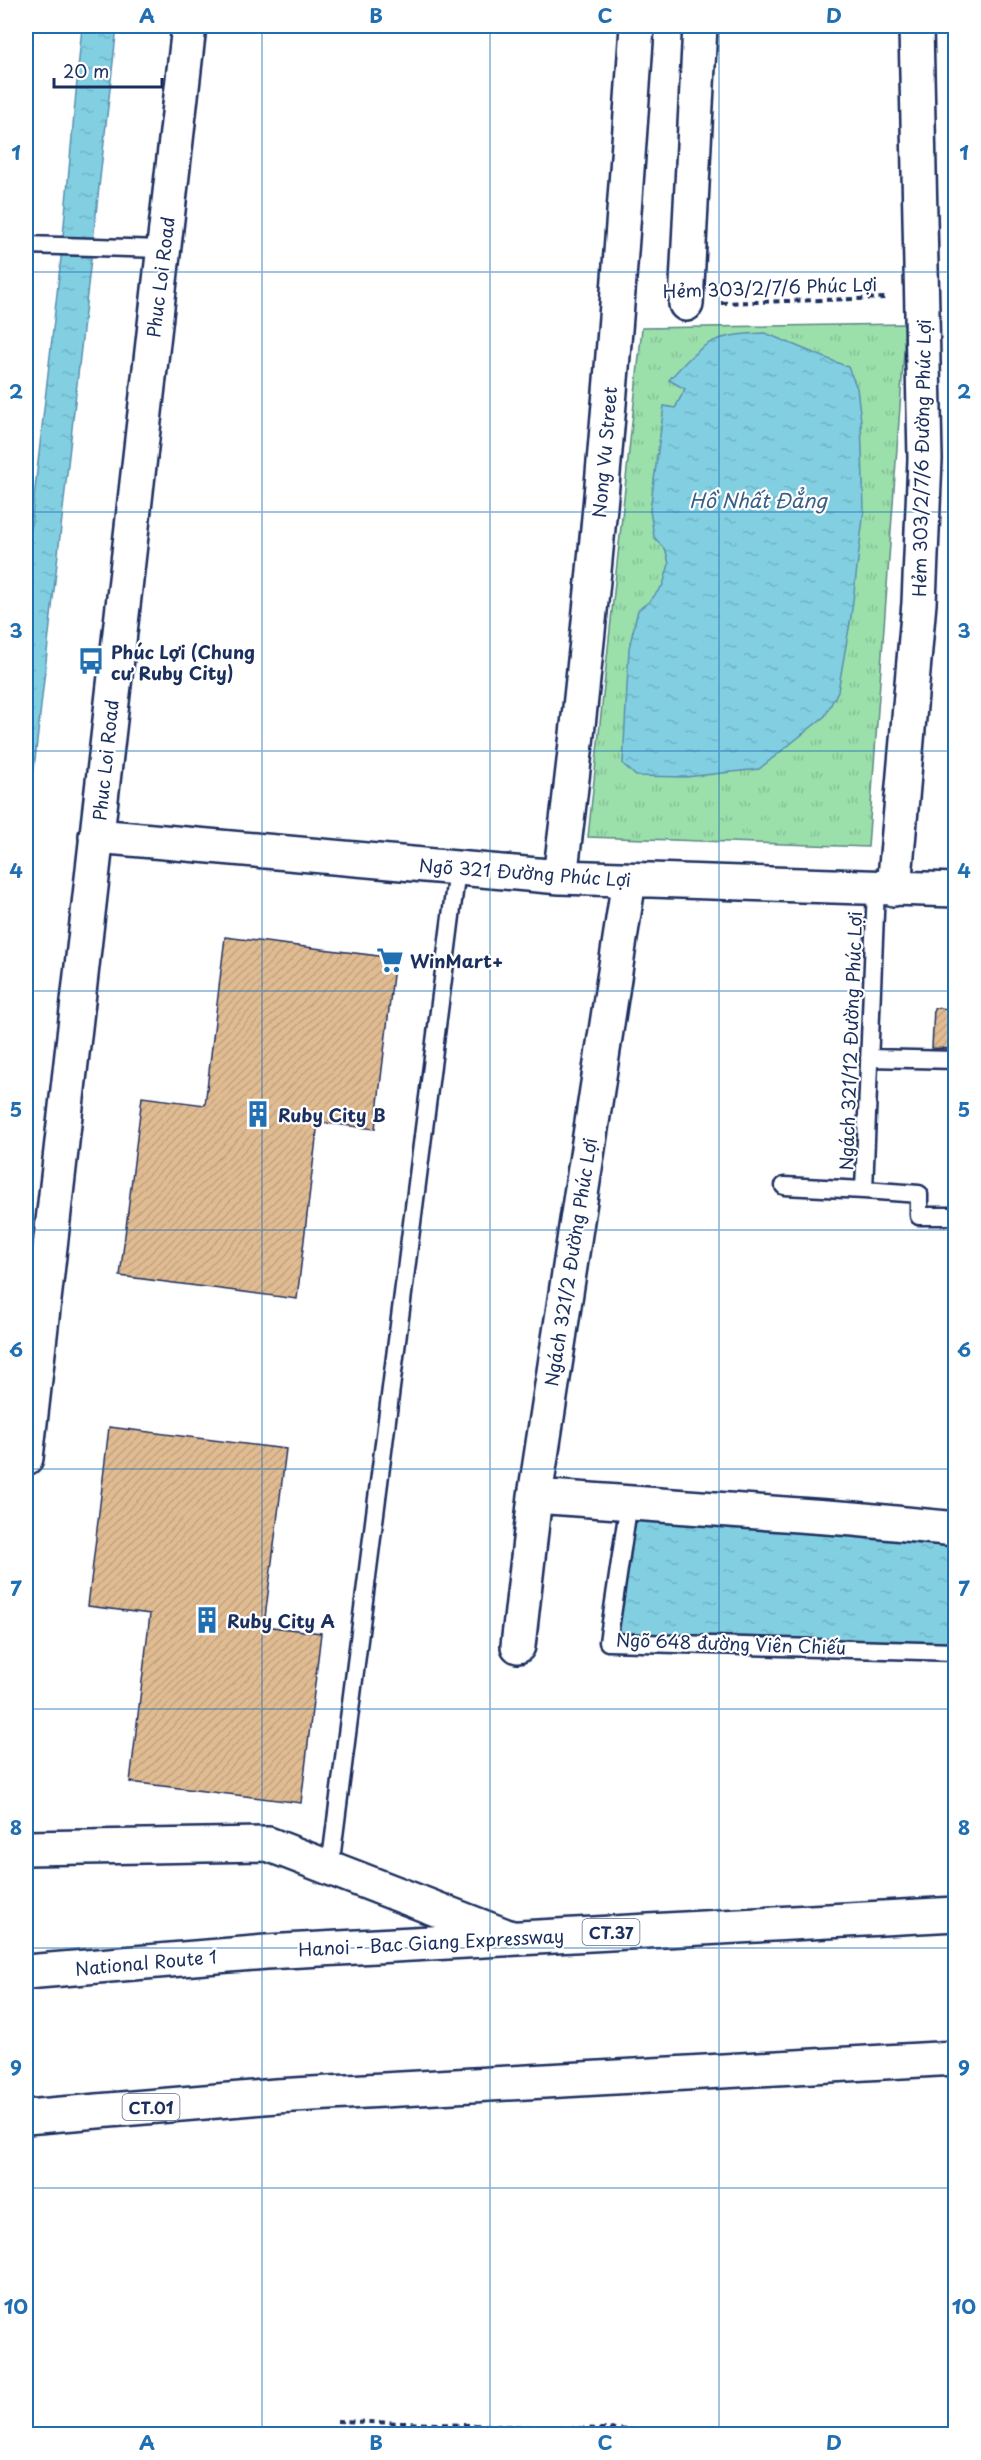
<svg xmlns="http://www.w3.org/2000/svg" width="981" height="2460" font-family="'Playpen Sans',sans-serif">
  <defs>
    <pattern id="park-tufts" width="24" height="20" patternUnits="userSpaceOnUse" patternTransform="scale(1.5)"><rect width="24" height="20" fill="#9bdfab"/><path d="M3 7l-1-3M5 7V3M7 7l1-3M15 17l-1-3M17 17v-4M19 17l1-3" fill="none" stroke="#85c096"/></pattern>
    <pattern id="water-ripples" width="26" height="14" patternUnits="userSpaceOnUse" patternTransform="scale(1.5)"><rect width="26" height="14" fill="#82cfe2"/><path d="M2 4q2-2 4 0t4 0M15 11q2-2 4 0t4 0" fill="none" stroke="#70b2c4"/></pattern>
    <pattern id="building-hatch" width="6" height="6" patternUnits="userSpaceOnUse" patternTransform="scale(1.5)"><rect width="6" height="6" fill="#e1bc92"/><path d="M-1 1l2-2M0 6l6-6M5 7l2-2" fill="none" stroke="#c0a280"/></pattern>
  </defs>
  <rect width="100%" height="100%" fill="#fff"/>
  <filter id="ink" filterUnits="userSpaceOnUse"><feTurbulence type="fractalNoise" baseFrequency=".0167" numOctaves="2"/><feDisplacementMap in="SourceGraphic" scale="12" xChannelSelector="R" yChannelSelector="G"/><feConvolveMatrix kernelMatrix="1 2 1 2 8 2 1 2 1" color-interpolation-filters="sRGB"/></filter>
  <g filter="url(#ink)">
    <path fill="url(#park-tufts)" stroke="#5b8784" stroke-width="1.5" d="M906,324L868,847L588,837L642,328Z"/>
    <path fill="url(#water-ripples)" stroke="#598fad" stroke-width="1.5" d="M82,26H117L26,840V569L61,258Z
      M765,333L848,367L857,388L861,421L864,510L851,617L838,691L825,716L759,769L686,777L636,776L623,764L629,648L638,610L650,601L663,585L669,564L666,551L654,537L650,510L664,406L675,408L685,389L669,380C704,341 712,335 765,333Z
      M643,1516C748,1523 851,1536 955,1544V1646L731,1637L624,1636L618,1629L634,1524Z"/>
    <path fill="url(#building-hatch)" stroke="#1b2f5e" stroke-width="1.5" d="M225,937L395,958L375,1129L318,1122L297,1299L120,1276L142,1097L205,1105Z
      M934,1008L956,1009V1049L932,1048Z
      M109,1427L286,1449L264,1626L321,1633L301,1803L130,1782L150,1614L88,1606Z"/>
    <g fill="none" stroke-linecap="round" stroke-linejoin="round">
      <defs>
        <path id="lane" d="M26,245L163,249
          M876,888L864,1190L919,1194V1216H956
          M869,1058L956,1060
          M784,1186L864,1190
          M629,1502L608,1642L956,1652
          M330,1868L457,869"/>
        <path id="street" d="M686,304L700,26
          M96,836L560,877L956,890
          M560,877C596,595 618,310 637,26
          M894,889L919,603L925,459L916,26
          M535,1496L854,1519L956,1529
          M518,1646L535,1496L629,880"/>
        <path id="secondary" d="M26,1458L189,26
          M26,1848L268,1844L511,1938"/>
        <path id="highway" d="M26,1972L266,1952L956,1914
          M26,2117L276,2096L956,2058"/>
      </defs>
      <use href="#lane" stroke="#1b2f5e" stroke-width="21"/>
      <use href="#street" stroke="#1b2f5e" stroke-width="38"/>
      <use href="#secondary" stroke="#1b2f5e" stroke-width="38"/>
      <use href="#highway" stroke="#1b2f5e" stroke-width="38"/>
      <path stroke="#1b2f5e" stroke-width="4" stroke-dasharray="6 4.5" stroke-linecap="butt" d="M721,303L888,298
        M337,2421L769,2434"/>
      <use href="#lane" stroke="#fff" stroke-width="16"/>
      <use href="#street" stroke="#fff" stroke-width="33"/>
      <use href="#secondary" stroke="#fff" stroke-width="33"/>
      <use href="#highway" stroke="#fff" stroke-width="33"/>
    </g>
  </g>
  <path fill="none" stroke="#1f6fb2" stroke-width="1.5" stroke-opacity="0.55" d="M262,26V2434M490,26V2434M719,26V2434M26,272H956M26,512H956M26,751H956M26,991H956M26,1230H956M26,1469H956M26,1709H956M26,1948H956M26,2188H956"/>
  <defs>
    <symbol id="bus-bare" viewBox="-9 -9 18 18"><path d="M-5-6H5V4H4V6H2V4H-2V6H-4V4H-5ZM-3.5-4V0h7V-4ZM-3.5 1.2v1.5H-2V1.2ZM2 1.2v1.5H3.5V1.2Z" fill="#1f6fb2" stroke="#fff" stroke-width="2.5" paint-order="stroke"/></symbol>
    <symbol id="supermarket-bare" viewBox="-9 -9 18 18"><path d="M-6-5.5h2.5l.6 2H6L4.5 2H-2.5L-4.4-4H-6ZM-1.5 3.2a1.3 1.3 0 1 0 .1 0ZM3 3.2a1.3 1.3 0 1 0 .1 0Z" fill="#1f6fb2" stroke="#fff" stroke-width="2.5" paint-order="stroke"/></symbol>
    <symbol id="building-bare" viewBox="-9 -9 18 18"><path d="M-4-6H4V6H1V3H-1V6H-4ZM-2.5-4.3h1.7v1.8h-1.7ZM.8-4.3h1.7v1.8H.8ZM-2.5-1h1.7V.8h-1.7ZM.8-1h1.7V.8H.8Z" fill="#1f6fb2" stroke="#fff" stroke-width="2.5" paint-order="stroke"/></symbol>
  </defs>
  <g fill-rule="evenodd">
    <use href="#bus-bare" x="72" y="642" width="38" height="38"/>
    <use href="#supermarket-bare" x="371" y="941" width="38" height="38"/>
    <use href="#building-bare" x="239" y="1095" width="38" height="38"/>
    <use href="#building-bare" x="188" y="1601" width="38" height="38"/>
  </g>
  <g text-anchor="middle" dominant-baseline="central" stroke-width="4.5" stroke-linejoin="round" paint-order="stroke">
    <g fill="#fff" stroke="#5f6d8e" stroke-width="1.5">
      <rect x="582.5" y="1919" width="57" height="26" rx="4.5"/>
      <rect x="122.5" y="2094" width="57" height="26" rx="4.5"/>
    </g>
    <g font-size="16" font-weight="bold" fill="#1b2f5e">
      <text x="611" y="1932">CT.37</text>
      <text x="151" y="2107">CT.01</text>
    </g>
    <g font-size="18" fill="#1b2f5e" stroke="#fff">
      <text transform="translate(160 277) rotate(-83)">Phuc Loi Road</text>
      <text transform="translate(770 287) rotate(-2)">Hẻm 303/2/7/6 Phúc Lợi</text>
      <text transform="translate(604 452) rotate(-85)">Nong Vu Street</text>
      <text transform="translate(921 458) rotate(-89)">Hẻm 303/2/7/6 Đường Phúc Lợi</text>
      <text transform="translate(105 760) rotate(-84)">Phuc Loi Road</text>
      <text transform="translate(525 872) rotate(4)">Ngõ 321 Đường Phúc Lợi</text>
      <text transform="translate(850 1041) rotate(-88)">Ngách 321/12 Đường Phúc Lợi</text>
      <text transform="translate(570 1262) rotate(-81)">Ngách 321/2 Đường Phúc Lợi</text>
      <text transform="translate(731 1643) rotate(2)">Ngõ 648 đường Viên Chiếu</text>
      <text transform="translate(431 1942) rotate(-3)">Hanoi - Bac Giang Expressway</text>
      <text transform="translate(146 1962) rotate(-5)">National Route 1</text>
    </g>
    <g font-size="18" font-weight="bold" fill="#1b2f5e" stroke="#fff" text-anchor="start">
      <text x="111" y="651">Phúc Lợi (Chung<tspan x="111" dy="21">cư Ruby City)</tspan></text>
      <text x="410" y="960">WinMart+</text>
      <text x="278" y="1114">Ruby City B</text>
      <text x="227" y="1620">Ruby City A</text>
    </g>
    <g font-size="20" font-style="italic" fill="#3a5f86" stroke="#fff">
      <text x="758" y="500">Hồ Nhất Đẳng</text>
    </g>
  </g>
  <rect width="981" height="2460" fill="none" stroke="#fff" stroke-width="66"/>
  <path d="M54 78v9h108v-9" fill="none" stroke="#1b2f5e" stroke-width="3"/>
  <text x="63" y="78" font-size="18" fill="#1b2f5e" stroke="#ffffff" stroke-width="4.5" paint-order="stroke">20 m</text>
  <rect x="33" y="33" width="915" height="2394" fill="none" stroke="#1f6fb2" stroke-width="2"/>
  <g font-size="20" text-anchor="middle" font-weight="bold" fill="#1f6fb2">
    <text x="147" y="23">A</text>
    <text x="376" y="23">B</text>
    <text x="605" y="23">C</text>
    <text x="834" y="23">D</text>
    <text x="16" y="160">1</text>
    <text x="964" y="160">1</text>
    <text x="16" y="399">2</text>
    <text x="964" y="399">2</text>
    <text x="16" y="638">3</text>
    <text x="964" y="638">3</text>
    <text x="16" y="878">4</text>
    <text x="964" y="878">4</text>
    <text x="16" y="1117">5</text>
    <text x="964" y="1117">5</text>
    <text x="16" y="1357">6</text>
    <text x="964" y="1357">6</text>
    <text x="16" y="1596">7</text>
    <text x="964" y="1596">7</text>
    <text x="16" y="1835">8</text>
    <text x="964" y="1835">8</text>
    <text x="16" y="2075">9</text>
    <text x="964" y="2075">9</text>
    <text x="16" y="2314">10</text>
    <text x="964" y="2314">10</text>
    <text x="147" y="2450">A</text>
    <text x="376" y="2450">B</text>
    <text x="605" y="2450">C</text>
    <text x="834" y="2450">D</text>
  </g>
</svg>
